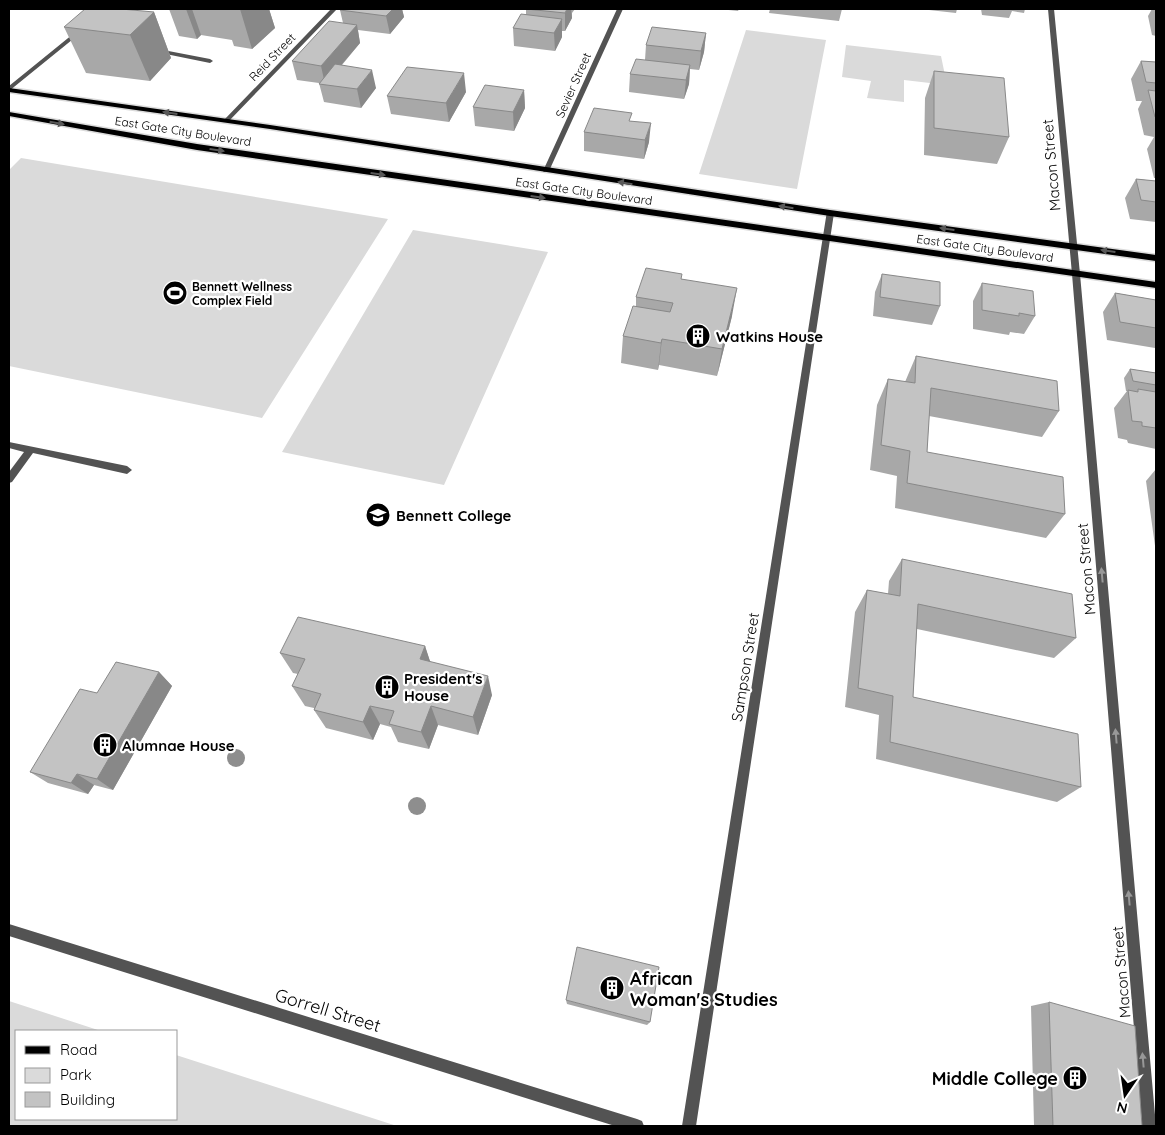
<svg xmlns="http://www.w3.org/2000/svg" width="1165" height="1135" font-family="Quicksand,sans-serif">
  <rect width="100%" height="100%" fill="#fff"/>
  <path fill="#dadada" d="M746,30L826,40L797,189L699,174Z
    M846,45L941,56L947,85L904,80V102L867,98L871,81L842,77Z
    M21,158L388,219L262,418L9,366V170Z
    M413,230L548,252L444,485L282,452Z
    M9,1001L101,1031H16V1119H176V1055L397,1126H9Z"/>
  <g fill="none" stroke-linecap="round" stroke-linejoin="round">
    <defs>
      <path id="primary" d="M9,88L270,125L830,210L1156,255V261L830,216L270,129L9,92Z
        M9,112L197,144L1156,282V288L197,150L9,116Z"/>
    </defs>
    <use href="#primary" stroke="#dbdbdb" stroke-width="3"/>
    <path fill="#535353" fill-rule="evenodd" d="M158,49L210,59L213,61L210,63L156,52V50Z
      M9,442L127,466L132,470L127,474L33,453L12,482L9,483V472L24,452L9,448Z"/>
    <path fill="#535353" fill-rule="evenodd" d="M331,9H337L228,122H224V120Z
      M617,9H623L549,171L544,172L543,171Z
      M1048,9H1054L1080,274L1156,1126H1142L1072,274Z
      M827,211H830L834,213L696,1126H682Z"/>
    <path fill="#535353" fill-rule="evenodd" d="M78,30L83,31L9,91V86Z
      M9,924L637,1119L642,1121L644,1126H615L9,936Z"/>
    <use href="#primary" fill="#000" fill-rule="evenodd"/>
  </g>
  <g fill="#8e8e8e">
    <circle cx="236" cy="758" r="9"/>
    <circle cx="417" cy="806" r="9"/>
  </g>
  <path fill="#a8a8a8" d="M169,9H269L275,28L252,49L234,46L232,40L201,35L197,39L179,36Z
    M341,9H402L404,17L390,34L358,30L360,43L342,65L376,88L361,108L324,102L319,83L297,80L292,61L343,23L340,10Z
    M526,9H575L572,13V18L565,31H562V37L555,51L514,46L513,28L526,14Z
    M719,9H739L738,11Z
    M770,9H842L839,21L769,13Z
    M920,9H957L956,13Z
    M981,9H1025L1024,13L1012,11L1009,18L982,15Z
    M1152,9H1156V36L1152,35L1148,16Z
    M154,12L171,58L150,81L86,73L64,27Z
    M706,33L704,52L699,70L690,69L689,84L684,99L629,92L630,74L645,60L646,45Z
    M1141,61L1156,62V178H1154L1147,149L1154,137L1144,135L1138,109L1142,101H1136L1131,79Z
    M934,71L1009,137L997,164L924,155L925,98Z
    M524,90L525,108L514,131L475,126L473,107Z
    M466,92L449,122L391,114L387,96Z
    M632,121L649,142L644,159L584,151V132Z
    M1136,179L1156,181V222L1130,219L1125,198Z
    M882,274L940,306L932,325L873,316L875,292Z
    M682,279L732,316L717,376L659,365L658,370L621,363L623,336L636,306V297Z
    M982,283L1035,316L1024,334L1010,332L1009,335L973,329V301Z
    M1115,293L1156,300V346L1155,348L1107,340L1103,312Z
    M916,356L1059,411L1042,437L929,416L927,452L1065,514L1046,538L895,508L897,476L870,470L877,405L888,379L905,382Z
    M1130,369L1156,373V449L1128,443L1127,440L1118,438L1114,408L1127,391H1126L1124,378Z
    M1156,469V553L1146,481Z
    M902,559L1076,638L1054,658L917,629L913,697L1081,787L1057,802L876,759L879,715L845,707L855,612L867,590L888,594L889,581Z
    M425,646L430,662L492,695L478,735L438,725L429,749L398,742L391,727L380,724L373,740L326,728L314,710V708L305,706L292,686L298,674L293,673L280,653Z
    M159,672L172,686L113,790L94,785L88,794L48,783L30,772L97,693Z
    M566,1000L650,1022L647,1025L567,1004Z
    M1049,1002L1142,1126H1034L1031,1006Z"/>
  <path fill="#888" d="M186,9H192L201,35L197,39Z
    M240,9H269L275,28L252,49Z
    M393,9H402L404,17L390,34L386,16Z
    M567,9H571L572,18L565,31V13Z
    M154,12L171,58L150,81L130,35Z
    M562,19V37L555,51L554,33Z
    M357,25L360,43L325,84L321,66Z
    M706,33L704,52L699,70L701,51Z
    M690,65L689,84L684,99L686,80Z
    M372,70L376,88L361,108L357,89Z
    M464,73L466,92L449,122L446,103Z
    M524,90L525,108L514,131L513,112Z
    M651,123L649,142L644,159L645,140Z
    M737,288L732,316L717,376L722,349Z
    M662,339L659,365L658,370L661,343Z
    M425,646L432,667L420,659Z
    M159,672L172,686L113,790L97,779Z
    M488,676L492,695L478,735L473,717Z
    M370,706L380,724L373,740L363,722Z
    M431,706L438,725L429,749L421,732Z
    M77,774L94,785L88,794L71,783Z"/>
  <path fill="#c3c3c3" stroke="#888" d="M85,9H121L154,12L130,35L64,27Z
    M341,9H393L386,16L340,10Z
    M526,9H567L565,13Z
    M521,14L562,19L554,33L513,28Z
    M329,21L357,25L321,66L292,61Z
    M652,27L706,33L701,51L646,45Z
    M636,59L690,65L686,80L630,74Z
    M1141,61L1156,62V83L1146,82Z
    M335,64L372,70L357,89L319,84Z
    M407,67L464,73L446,103L387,96Z
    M934,71L1004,78L1009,137L934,128Z
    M485,85L524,90L513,112L473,107Z
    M1148,90L1156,91V117H1155Z
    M594,108L632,113L629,121L651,123L645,140L584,132Z
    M1136,179L1156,181V202L1141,200Z
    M646,268L682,274L681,279L737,288L722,349L662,339L661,343L623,336L633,306L670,312L673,303L636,297Z
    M882,274L940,282V306L880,297Z
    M982,283L1033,291L1035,316L1019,313V316L982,310Z
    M1115,293L1156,300V328L1120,322Z
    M916,356L1057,381L1059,411L931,388L927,452L1063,477L1065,514L907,483L910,451L881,445L888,379L915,383Z
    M1130,369L1156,373V385L1133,381Z
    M1138,389L1156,392V428L1142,426V422L1132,421L1128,390L1138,392Z
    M902,559L1072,594L1076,638L918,604L913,697L1078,734L1081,787L890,742L893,696L858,688L867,590L900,596Z
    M298,617L425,646L420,659L488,676L473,717L431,706L421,732L389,724L394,711L370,706L363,722L314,710L321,694L292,686L305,659L280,653Z
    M116,662L159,672L97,779L77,774L71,783L30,772L80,689L97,693Z
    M577,947L659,967L650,1022L566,1000Z
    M1049,1002L1135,1026L1142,1126H1053Z"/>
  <defs><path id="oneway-solid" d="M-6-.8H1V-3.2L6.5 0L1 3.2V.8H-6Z" transform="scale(1.25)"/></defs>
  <g fill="#595959">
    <use href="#oneway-solid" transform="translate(170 113) rotate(-172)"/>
    <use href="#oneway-solid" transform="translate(57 123) rotate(10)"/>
    <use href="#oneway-solid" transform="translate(217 150) rotate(8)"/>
    <use href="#oneway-solid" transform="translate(378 174) rotate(8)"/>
    <use href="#oneway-solid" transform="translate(625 183) rotate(-171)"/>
    <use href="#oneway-solid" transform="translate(538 197) rotate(8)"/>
    <use href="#oneway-solid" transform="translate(786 207) rotate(-171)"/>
    <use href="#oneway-solid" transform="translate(947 229) rotate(-172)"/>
    <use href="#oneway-solid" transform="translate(1108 251) rotate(-172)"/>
  </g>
  <g fill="#989898">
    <use href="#oneway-solid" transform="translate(1102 575) rotate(-95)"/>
    <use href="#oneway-solid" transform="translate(1116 736) rotate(-95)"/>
    <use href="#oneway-solid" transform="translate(1129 898) rotate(-95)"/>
    <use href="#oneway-solid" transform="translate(1143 1060) rotate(-95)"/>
  </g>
  <defs>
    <symbol id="stadium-disc" viewBox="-11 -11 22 22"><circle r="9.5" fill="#000" stroke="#fff"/><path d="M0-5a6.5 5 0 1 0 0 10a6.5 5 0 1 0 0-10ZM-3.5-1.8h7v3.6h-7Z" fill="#fff"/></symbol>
    <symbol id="building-disc" viewBox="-11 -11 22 22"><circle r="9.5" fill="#000" stroke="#fff"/><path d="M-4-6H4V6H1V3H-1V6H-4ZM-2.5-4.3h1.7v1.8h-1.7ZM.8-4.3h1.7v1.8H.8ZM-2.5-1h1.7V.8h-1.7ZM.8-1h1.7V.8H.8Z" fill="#fff"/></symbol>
    <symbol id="university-disc" viewBox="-11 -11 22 22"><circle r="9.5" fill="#000" stroke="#fff"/><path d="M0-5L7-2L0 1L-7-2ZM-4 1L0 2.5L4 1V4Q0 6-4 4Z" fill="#fff"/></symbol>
  </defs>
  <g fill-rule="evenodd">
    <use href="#stadium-disc" x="161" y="279" width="28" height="28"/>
    <use href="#building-disc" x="684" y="322" width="28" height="28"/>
    <use href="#university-disc" x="364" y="501" width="28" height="28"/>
    <use href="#building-disc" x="373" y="673" width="28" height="28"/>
    <use href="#building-disc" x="91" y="731" width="28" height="28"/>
    <use href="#building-disc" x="598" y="974" width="28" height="28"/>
    <use href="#building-disc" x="1061" y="1064" width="28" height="28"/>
  </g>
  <g text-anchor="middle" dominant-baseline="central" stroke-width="4.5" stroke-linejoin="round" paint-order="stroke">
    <g font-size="12" fill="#000" stroke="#fff">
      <text transform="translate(272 57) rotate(-46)">Reid Street</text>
      <text transform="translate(573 85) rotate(-66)">Sevier Street</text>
      <text transform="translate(183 131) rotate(9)">East Gate City Boulevard</text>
      <text transform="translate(584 191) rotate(8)">East Gate City Boulevard</text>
      <text transform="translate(985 248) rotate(8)">East Gate City Boulevard</text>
    </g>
    <g font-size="12" font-weight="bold" fill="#000" stroke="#fff" text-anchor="start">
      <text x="192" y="286">Bennett Wellness<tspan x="192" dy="14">Complex Field</tspan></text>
    </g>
    <g font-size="15" fill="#000" stroke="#fff">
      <text transform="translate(1051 165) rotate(-95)">Macon Street</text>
      <text transform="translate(1086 569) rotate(-95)">Macon Street</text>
      <text transform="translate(745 667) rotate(-81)">Sampson Street</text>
      <text transform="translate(1121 972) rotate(-95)">Macon Street</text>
    </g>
    <g font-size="15" font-weight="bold" fill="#000" stroke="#fff" text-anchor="start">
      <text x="716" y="336">Watkins House</text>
      <text x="396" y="515">Bennett College</text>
      <text x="404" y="678">President's<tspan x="404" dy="17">House</tspan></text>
      <text x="122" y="745">Alumnae House</text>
    </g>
    <g font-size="18" font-weight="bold" fill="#000" stroke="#fff" text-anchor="start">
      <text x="630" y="978">African<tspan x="630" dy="21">Woman's Studies</tspan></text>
      <text x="1058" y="1078" text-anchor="end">Middle College</text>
    </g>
    <g font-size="18" fill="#000" stroke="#fff">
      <text transform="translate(328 1010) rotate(17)">Gorrell Street</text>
    </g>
  </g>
  <rect width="1165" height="1135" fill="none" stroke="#000000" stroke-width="20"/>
  <rect x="15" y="1030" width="162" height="90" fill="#ffffff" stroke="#999999"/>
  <rect x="25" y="1046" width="25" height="8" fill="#000000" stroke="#999999"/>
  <text x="60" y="1055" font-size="15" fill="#000000">Road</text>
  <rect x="25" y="1068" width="25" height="15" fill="#dadada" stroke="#999999"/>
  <text x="60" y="1080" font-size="15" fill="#000000">Park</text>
  <rect x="25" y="1092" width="25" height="15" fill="#c3c3c3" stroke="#999999"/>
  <text x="60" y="1105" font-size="15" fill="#000000">Building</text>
  <g transform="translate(1125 1095) rotate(193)" stroke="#ffffff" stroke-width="4" paint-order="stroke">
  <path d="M0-4L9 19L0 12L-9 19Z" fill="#000000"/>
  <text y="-8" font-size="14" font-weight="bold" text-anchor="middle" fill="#000000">N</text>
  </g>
</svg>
